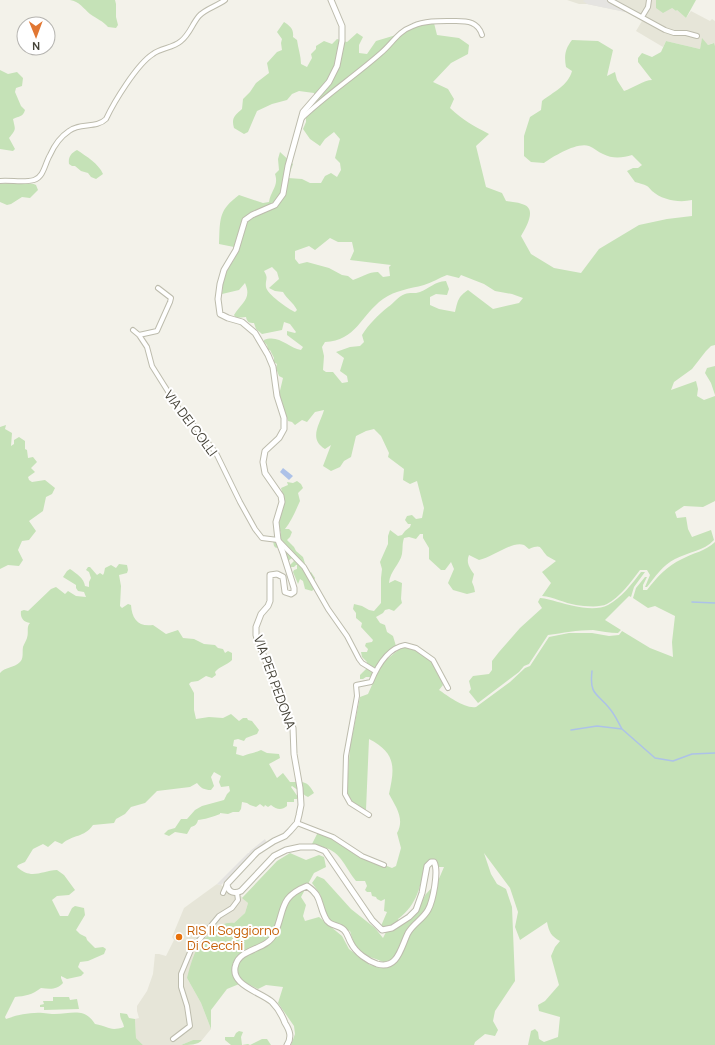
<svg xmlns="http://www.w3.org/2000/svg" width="715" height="1045" font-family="Manrope,sans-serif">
  <rect width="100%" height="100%" fill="#f3f2ea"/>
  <path fill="#e6e5d8" d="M567,0H656V8H672L676,11L677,10L686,18L691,11L710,21L712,19L715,21V46L713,43L708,45L702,39L700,49L666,41L663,47L636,31L642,21L626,12L587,4H579Z
    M217,884L221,885L230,893L240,895L248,903L245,913L234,923L187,978L201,1003L211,1029L202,1040H193L181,1045H143L136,1038L135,1019L139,1018L137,1011V1006L147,991L153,974L155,954H159L166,956L174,940L172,937L184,908Z"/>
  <path fill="#c5e2b7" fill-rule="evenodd" d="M70,0H115L116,4V17L118,25L116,28L108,27C103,21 97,19 90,14C84,9 79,1 70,0Z
    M656,0H696L686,18L677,10L676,11L672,8L663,13L656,8Z
    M433,19L437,35L459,38L469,45L468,54L451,63L433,82L448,89L454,99L450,108C464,121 472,125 489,134L476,146L486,187L502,193L506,201C511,202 516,202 522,204C538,208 526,227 521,236L531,254L554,268L581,273L599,249L639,225L667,219L692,216V200C679,203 662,200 652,191C650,189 649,187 647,186C644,184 638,183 635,182L627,171L633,168H638L642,165L632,155C623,158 612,159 603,154C598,152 594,148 589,146C577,142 554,156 544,163L531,162L524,156V136L530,117L541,110L542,101C553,92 568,86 572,71L566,67C564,56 565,49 572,40L598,41L613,50L607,76L615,72L617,80L624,91C633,88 644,80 652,80L638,62V58L642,53L652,57L661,52L666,41L700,49L702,38L708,45L714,43L715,46V345L711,346L706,351L692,369L674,382L671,390L696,381L698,389L697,396L704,400L715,396V501L703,507L684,506L675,512L677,518L686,517L688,529L692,537L711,530L714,540C704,551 688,552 675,559C663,565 655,577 647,587H645L650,575L647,570H640C632,581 619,598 607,604C599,608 584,606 576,605C564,603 554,597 542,596L551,583L542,572L556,561C553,559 550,558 547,556C539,547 542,544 529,549C527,548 526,546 524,545C513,540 492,558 479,560L469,555C466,562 469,567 474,574L472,582L474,587L475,592L467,594L453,590L448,583L454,569L451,562L445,570H441L429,559V548L423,538V534H420L416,539L409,537L404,538C402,544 403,548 402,554C400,564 390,571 389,583L395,580L402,583L401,599L402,603L394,611L389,609L385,610L383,613L376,617L380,623L385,625L387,632L393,636L396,646C385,656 377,664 370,677H366L363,679H360V675L367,668V662L362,657L361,652H367L368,649L365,646L366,643L372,642L373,640L361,627L362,623L356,618V613L353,609L354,604L362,606L369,610L374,611L381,603V578L382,569L380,562L388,544V536L390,530L398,536L402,535L405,531L410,527L411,524H408L405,520L407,516L412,515L416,519L422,518L424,508L417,481L410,484L403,480L404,469L388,457L389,453L381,436L374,429L366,431L356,436L351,457L344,461L340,467L331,471L323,466L331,445L325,449C308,439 320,424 324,410L315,412L307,422L302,420L295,425L292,422L288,421L279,395L283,378L279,376L276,368L277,364L274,362V358L270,350H268L267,345L264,342V340C279,334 288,348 301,350L303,347L287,335V331L295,333L296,332L290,324L284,322L282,330L262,334L256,329L254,323C249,323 247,322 246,317L236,318L234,315C242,302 252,299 245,283L239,290L222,294C223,288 222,282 224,277C228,267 236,259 239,248L219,244C220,232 218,216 227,206C230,202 235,198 239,195L263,203L269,202C271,190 279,186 275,174L279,170L278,159L280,152L293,164L288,178L302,179L310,183H321L325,176L331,173L337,177L341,170L340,163L335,158L340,139L334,132L325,139L320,146L310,139L303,129L306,122V105L314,95V93L299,91L292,94L287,100L272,104L257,111L248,132L244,134L234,128C231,118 235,115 242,109L243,99L250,92L256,83L269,73L267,63L277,52L282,50L281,43L282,39L277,32L284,22C290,26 294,29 293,37L297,40C298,48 301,56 301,64L307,67L312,58L311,54L316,49V46L324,41L332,44L337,39L347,42L357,33L363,37L359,45V53L367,54L376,41L396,35L410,25ZM330,238L338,242H352L354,251L350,260L391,265L389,267L390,276L383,277L378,272C368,272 362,277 353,280L348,276L342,275L329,268L307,262L299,264L295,259V251L309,246L315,250ZM272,267L277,272L279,279L269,288L275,291L283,292C287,299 293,302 297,310L295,312C288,309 267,294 266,287C265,279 269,279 264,271ZM447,275L459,278L461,275L484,284L495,291L512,294L523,298L519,303L493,309L468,290C458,297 458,300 455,312L439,309L430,305V297L436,294L447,295L449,289L446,281C434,282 430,288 420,292C415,294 409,292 405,294C397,297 394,303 388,307C378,315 369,324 362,335L364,342L360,346L350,347L336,352L344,358L340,371L347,376L348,382L342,383L333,372H326L323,370L324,356L322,347L325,342C356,341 361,315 383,299C396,290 409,289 424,285C431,283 439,278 447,275Z
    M0,70L8,74L17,72L23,78L22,86L16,88L15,92L21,106L25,110C23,117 19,116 13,119C15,129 17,129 9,138L15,149L13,151L0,149Z
    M77,150C86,156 99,164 103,174L96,179L91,177L88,173L81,171L75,166H72L69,164C68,157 71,153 77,150Z
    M8,183C16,184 31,182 36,185L38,190L30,198L22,197L11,204L7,205L0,202V184Z
    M715,366V395L711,383L705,373L707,368Z
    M6,425L5,429L12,433L11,446L14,444V440L19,437L25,441V449L27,450L28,458L33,457L37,462L31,468L35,472L28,477L29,480L32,482L45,480L55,488L52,494L46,497L43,511L29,521L36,531L29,540L22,541L18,550L23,560L19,566L8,565L0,569V427Z
    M297,481L301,484L303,488L298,493L300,501C296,510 291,522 285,529H289L292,532L290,537L287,540L294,547L296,551L303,557L307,570L305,573V575H307L311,572L315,578L313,583L314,589L312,591L305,589L303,581L300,579L298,584L293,572L294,570L297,569V565H296L294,567H290V565L294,561L292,558L288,561L286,556L287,555L285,553L286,552H290L280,546L276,548L274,546L273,541L281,533C276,522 282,510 279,499L283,496L281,488L288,485L287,482L293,483Z
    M715,542V1045H528L531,1031L535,1029L538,1032L539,1039L544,1042L558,1037L560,1017L539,1011L538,1005L545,1001L559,985L551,956L555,947L560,941C551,936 549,932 547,922L520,940L515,927L518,912L510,888L484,853L491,874L497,884L506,889L512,907L515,981L495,1011L493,1021L498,1030L495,1036L485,1034L475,1042L474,1045H291L295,1034L294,1026L278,1003L283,987L266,985L258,989L244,982L227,989L211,1010V1029L201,1003L187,978C190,966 194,951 202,941C206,937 211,934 214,931C220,925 226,922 234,923L245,913L248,903L242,898L277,861L290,853L306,860L319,855L324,857L326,867L314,873L301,897L306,905L303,916L305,921L319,917L342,936L349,949L370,965L386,968V963C364,954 357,956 350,931L331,923L328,919L320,894L312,883L317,876L324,879L351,909L375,928L383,938L387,930L381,926L387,912L384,911L385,899L381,901L377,899L376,897L372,896L371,892H367L365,890L367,886L365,881H356C340,860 342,850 312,844L318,832L333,837L362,856L392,868L396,866L401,848L397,833C405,819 396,807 389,794C395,767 396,753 369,739L366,810L362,809L350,802L347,794L345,786L348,774L350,747L360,697L368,694L380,667L386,660L402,647H405L414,649L434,663L443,685L439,690C448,696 465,709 476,707L510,682L525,668L530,666L549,637L569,633H592L609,636L619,635L622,631L650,648L673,657L672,642L675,616L655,606L648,608L633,598L636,588L645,577H647L643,585V590H647C657,577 667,566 682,559C693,553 706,551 715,542ZM433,860L439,867H444L438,881L426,894L414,915L400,923L398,919C418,904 420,886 426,863Z
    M119,564L127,565L128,570L127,573L119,575L121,586L120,606L122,608L128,604L131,605C132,619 138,627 153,625L166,634L178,630L183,638L194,639L204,644L215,645L218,648L223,649L225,653L228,651L232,653V660C227,665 220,666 215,672L216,675L212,678L206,676L198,681L191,682L189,684L194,693V710L196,719L209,717L223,718L231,714L239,721L243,718H247L248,720L252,721L259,730L257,734L246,738L244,741L238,739L234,740L233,746L237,747L236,754L243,756C249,753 255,753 261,750L267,753L279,754L280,758L269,764L277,778L283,773L290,782C304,782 307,780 314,793L308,797L306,796L292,786L291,787L298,797L297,799H294V802H287V806C282,810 277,810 271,805L268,807L265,805L264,807L260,804L256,807L250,805L247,803L242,802L241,809L239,812H233L228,814L220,813V814C216,816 202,820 198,820C197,824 195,826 191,827L187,834L175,832L169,836L164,834L168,830L175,828L181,819H187L195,810L202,806L224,800L227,794L230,791L229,786L221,787L219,782L221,776L214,772L211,777L214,786L211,790C204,790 201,788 197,783L190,787L157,791L145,803L131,807L125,814L116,819L114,823L93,825C84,838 73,834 62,844L55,841L48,847L43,844L33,849L25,862L18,865L17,867C31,880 41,871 57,870L64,875L75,890L69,895L57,896L52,900L60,916H68L72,908L75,906L84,908L85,915L76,930L80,934L86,937L87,940L95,948L103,947L106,949L104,954L88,961L80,962L78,967L84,973L81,976L67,979L61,976V978L63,983C57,990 50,989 41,988C32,995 25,996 15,997L5,1017L6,1019C17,1015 30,1012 43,1013C46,1013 49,1014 52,1014C69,1015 84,1006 95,1024C109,1026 109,1032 124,1027C123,1021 120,1020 120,1013L127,1014L129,1018L135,1019L136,1038L143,1045H0V673C5,667 14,668 20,662C24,658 22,652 23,647C24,644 26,641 27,638C29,632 26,627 30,623C23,622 20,617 21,611L24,610L28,611L51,589L56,587L65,594L68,591L76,596L86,597L84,592L78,591L76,588V585L63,577L67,571L70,569C77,574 84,578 85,586L89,587V582L91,578L89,572L86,570L88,567H90L97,575L100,573L103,575L104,573L105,568L111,565L116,568Z
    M641,572H645L634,587L631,597L629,596L605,620L621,630L618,633C610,633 601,631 593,630C577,630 563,633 548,635L529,664L524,666L519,672L478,703L469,692L471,689L469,681L473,676L489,674L492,670V661L499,652L520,628L542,608L538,602L540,598C552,599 562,604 574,606C583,608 599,610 608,605C621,598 632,584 641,572Z
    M53,997H69L70,1000L77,999L79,1009L44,1010V1007H40V1005L44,1004L43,1001H53Z
    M239,1031L243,1032L241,1037L242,1045L248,1044L250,1045L262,1039H267L271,1045H231L225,1040V1037H234L236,1033Z
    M193,1040H202C198,1045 189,1045 181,1045Z"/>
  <path fill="#e5e4e1" d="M585,0H617L628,7L625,12L587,4L583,1Z
    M265,839L267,843L255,852L221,885L217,884L248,853H249L250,851Z"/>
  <path fill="#adc2e8" d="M283,468L293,476L289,480L280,472Z"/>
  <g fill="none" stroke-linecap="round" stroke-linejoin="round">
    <path stroke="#adc2e8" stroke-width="1.5" d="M692,602L715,603
      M592,671C589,696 598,693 610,709C615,715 618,722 622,729
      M571,730L597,726L622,729L655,758L673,761L692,754L715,753"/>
    <defs>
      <path id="minor" d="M610,0L665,30L674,33H686L697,36
        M642,17L648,7L649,0
        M301,119C326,95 355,76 381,53C393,43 397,32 413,26C426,20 442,21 456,21C468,21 478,22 482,35
        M0,181C11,180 24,183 34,180C44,177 45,163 50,155C54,146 60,137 69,131C80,122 96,129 106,119C114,102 137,64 153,54C161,48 173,48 181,41C190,34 192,24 199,16C205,9 217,6 225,0
        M133,330L139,335L147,347L152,366L179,409L202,435L216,453L240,502L255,529L262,538L278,540L304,567L328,609L347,636L359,659L362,663L375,671
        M139,335L157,331L170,302L171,298L158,288
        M369,815L350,803L345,794L346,756L357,696L356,685L371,682C377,667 388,648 405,645L416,648L433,660L448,688
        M297,823L333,837L362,856L384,865
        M223,893L227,884
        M173,1039L190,1026L187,1006L181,987V974L191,950L219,916L232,908L238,900L237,893"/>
      <path id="tertiary" d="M287,1045C292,1037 290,1031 285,1023C282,1015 278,1008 272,1002C261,992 228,985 236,964C241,948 268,950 275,933C285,910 279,897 307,886C322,896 318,903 325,917C329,927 338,924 344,930C348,934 348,938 351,943C356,953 368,961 377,964C398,970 401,947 408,933C413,924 423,919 428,910C433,901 439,871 434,862H431L427,866L422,893L416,910L409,917L392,928L382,930L372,920L325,851L315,847H300L286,850L274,856L241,891C235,894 228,893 227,884L257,852L274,841L285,836L290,831L297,823L299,815L301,805L300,788L294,754L293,728L280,703L271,674L258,642L256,635V627L261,614L268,606L270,601V575L277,574L283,577L285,592L291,594L294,592V588L283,553L278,540L276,522L282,502L281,496L265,473L263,462L265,451L279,438L284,429V418L277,396L273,367L268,355L255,333L242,322L228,318L220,314L218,299L220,284L224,270L236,250L245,220L252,215L275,205L283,194L288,166L303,112L329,82L337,66L342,41V26L331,0"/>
    </defs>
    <use href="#minor" stroke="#bdbcad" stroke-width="6"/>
    <use href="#tertiary" stroke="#bdbcad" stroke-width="7"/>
    <use href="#minor" stroke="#fff" stroke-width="4"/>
    <use href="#tertiary" stroke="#fff" stroke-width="5"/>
  </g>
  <circle fill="#e8710a" stroke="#fff" stroke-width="1.5" cx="179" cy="937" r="4"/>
  <g text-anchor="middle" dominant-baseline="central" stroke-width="4" stroke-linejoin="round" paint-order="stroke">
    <g font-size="13" fill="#464439" stroke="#fff">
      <text transform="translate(191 423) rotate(53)">VIA DEI COLLI</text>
      <text transform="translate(275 682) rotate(70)">VIA PER PEDONA</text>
    </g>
    <g font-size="13" fill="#c56008" stroke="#fff" text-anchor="start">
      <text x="187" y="930">RIS Il Soggiorno<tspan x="187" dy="15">Di Cecchi</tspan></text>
    </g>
  </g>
  <g transform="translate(36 36) rotate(179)"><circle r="19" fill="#ffffff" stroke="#b5b4b0"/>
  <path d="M0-3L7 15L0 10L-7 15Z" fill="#e17733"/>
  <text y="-6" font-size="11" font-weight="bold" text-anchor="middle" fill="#464439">N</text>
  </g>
</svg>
